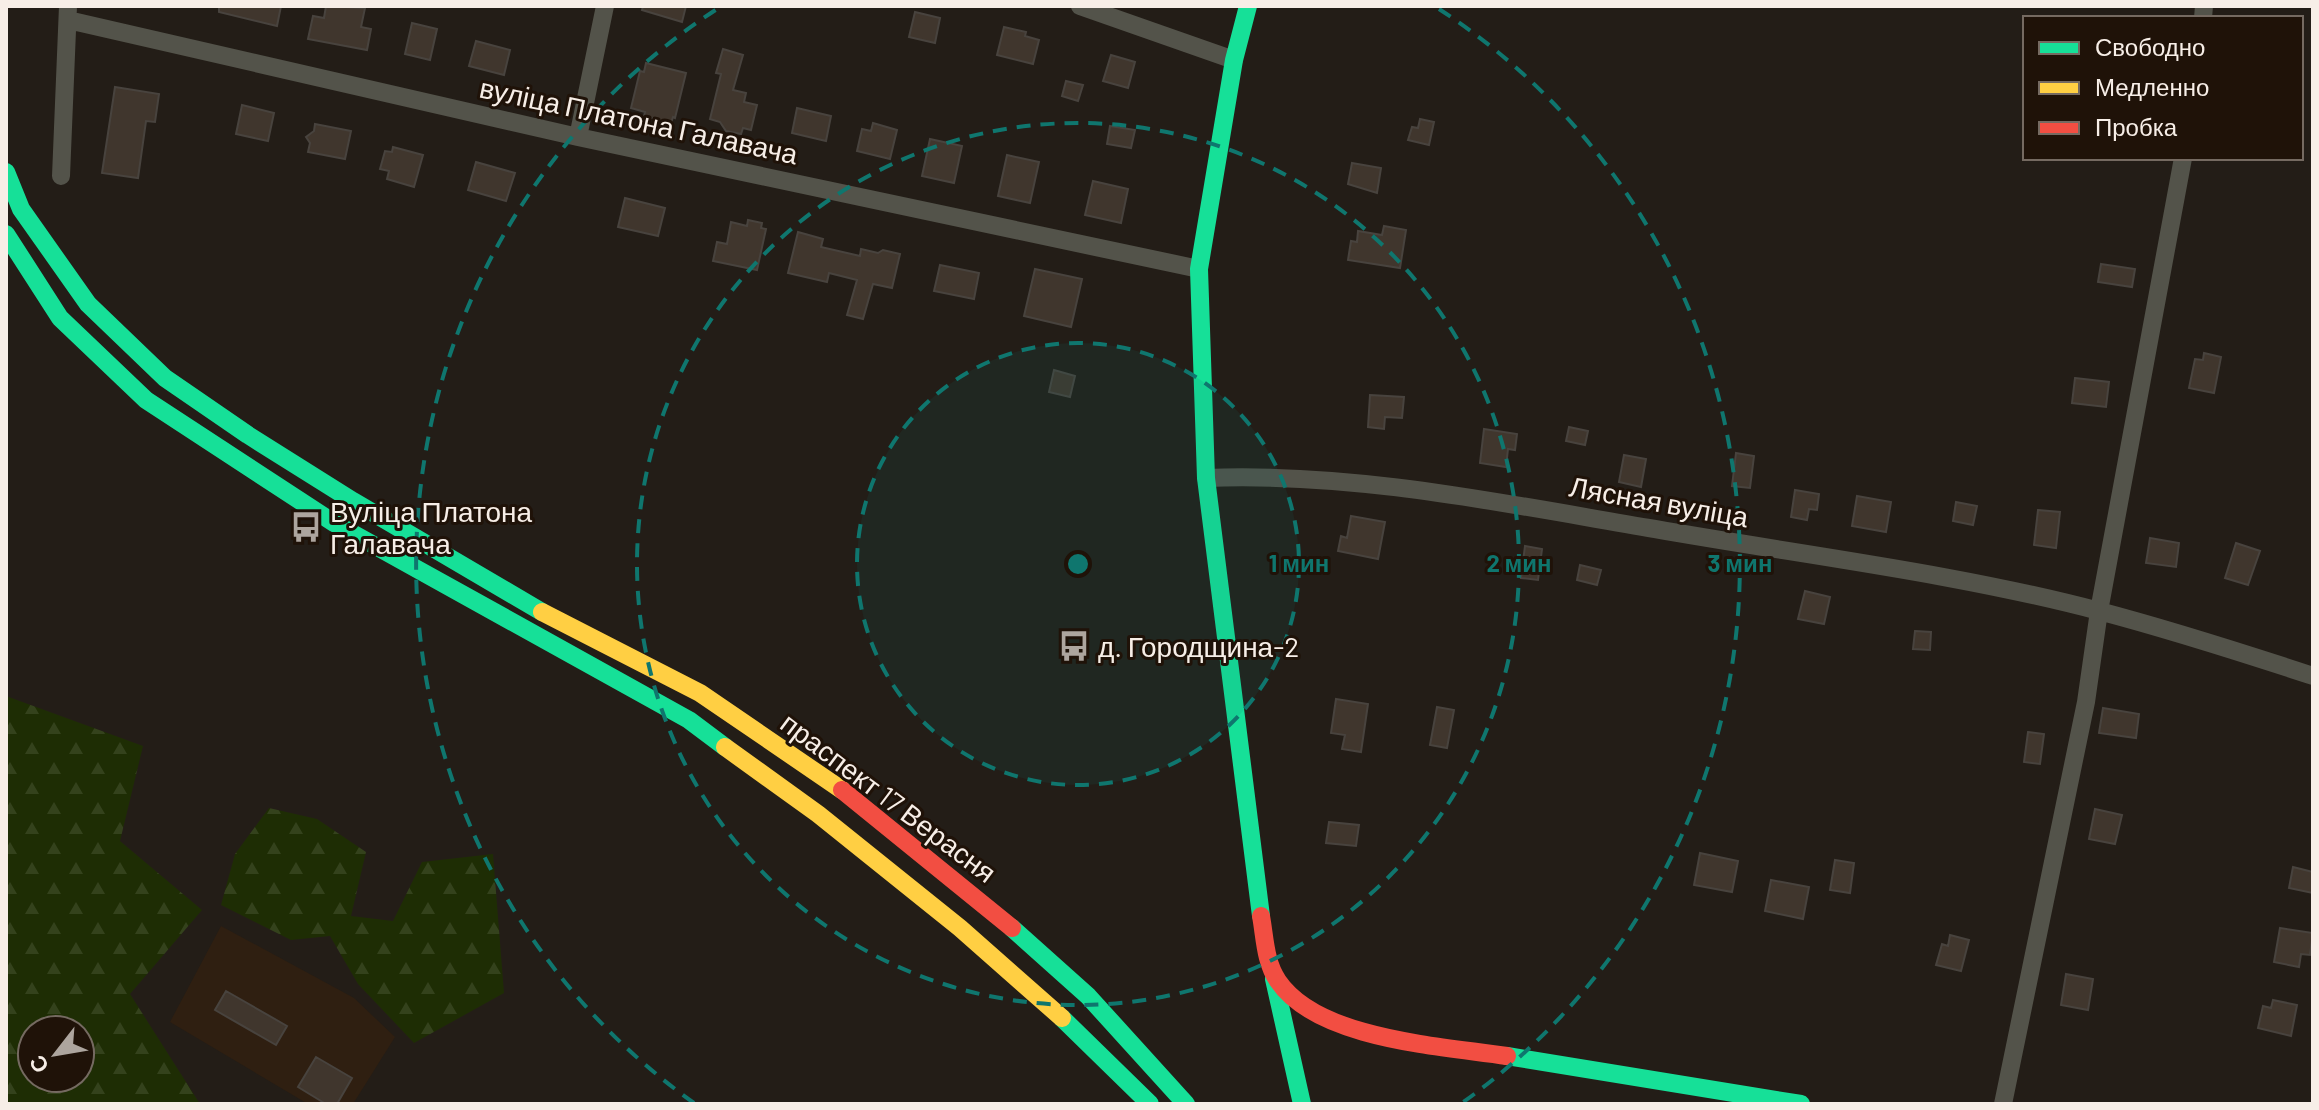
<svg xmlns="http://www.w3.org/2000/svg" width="2319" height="1110" font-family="Barlow,sans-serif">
  <defs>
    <pattern id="forest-firs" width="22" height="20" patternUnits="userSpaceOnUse" patternTransform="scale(2)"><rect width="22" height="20" fill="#1e2d04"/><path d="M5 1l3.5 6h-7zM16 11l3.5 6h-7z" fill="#34421c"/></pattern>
  </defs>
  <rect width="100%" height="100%" fill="#231d17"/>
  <path fill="#2f1f11" d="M221,926L354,998L395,1037L353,1104H308L170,1022Z"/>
  <path fill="url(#forest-firs)" fill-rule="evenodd" d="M6,696L143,746L120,841L202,910L130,994L200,1104H6ZM32,1030H80V1078H32Z
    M269,808L317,819L366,852L351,916L393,921L422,862L493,854L504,993L414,1043L358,984L330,936L291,940L221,905L235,854Z"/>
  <path fill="#40362d" stroke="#48433e" stroke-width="2" d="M219,6H281L277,26L219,12Z
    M326,6L365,8L361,27L371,29L367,50L308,39L313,16L324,18Z
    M643,6H686L682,22L642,10Z
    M915,12L940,18L935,43L909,37Z
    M412,23L437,29L430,60L405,54Z
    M1004,27L1026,32L1025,36L1039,40L1033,64L997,55Z
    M476,41L510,50L504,75L469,66Z
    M723,49L743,55L733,90L746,93L744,102L757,105L751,130L743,128L741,134L726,131L720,122L710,119L721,74L716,73Z
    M1111,55L1135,62L1128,88L1103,81Z
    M646,63L686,73L675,118L673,117L671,123L644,116L645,112L631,108L640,71L644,72Z
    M1066,81L1083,85L1078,101L1062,96Z
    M115,87L159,94L155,122L146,121L138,178L102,173Z
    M242,105L274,113L268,141L236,134Z
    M797,108L831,116L826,141L792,133Z
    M1420,119L1434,122L1429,145L1408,140L1412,127L1418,128Z
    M873,123L897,130L890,159L857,151L862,129L871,131Z
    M315,124L351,131L345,159L308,152L310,143L306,137L314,131Z
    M1110,126L1135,130L1131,148L1107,144Z
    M930,139L962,146L954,183L922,176Z
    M393,147L423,155L414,187L387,179L389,171L380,169L385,151L392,152Z
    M1007,155L1039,162L1030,203L998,196Z
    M476,162L515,173L506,201L468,190Z
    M1352,163L1381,168L1377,193L1348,184Z
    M1093,181L1128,189L1121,223L1085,215Z
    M625,198L665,208L658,236L618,227Z
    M748,220L762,223L761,228L766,229L757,270L713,261L717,242L727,244L731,222L747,226Z
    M1384,226L1406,230L1400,268L1348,260L1351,241L1357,242L1358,231L1382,235Z
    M798,232L823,239L821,247L860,256L861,249L878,253L883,250L900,254L892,288L873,284L863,319L847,315L857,280L829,273L827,282L788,273Z
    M2101,264L2135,269L2132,287L2098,282Z
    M940,265L979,273L974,299L934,291Z
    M1035,269L1082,279L1071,327L1024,316Z
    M2204,353L2221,357L2214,393L2189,388L2195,359L2203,360Z
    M1054,370L1075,376L1070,397L1049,392Z
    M2075,378L2109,382L2106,407L2072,403Z
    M1370,395L1404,397L1402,418L1385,417L1384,429L1368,427Z
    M1569,427L1588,431L1585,445L1566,441Z
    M1484,429L1517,434L1515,450L1508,449L1506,467L1480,463Z
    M1736,453L1754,456L1750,488L1732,486Z
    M1624,455L1646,459L1641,487L1619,482Z
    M1795,490L1819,494L1817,510L1809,509L1807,520L1791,517Z
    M1857,496L1891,502L1886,532L1852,526Z
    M1956,502L1977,506L1973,525L1953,521Z
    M2038,510L2060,512L2056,548L2034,545Z
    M1351,516L1385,522L1378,559L1338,551L1341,536L1347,538Z
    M2150,538L2179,543L2176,567L2146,563Z
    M2236,543L2260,551L2248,585L2225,578Z
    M1525,546L1542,549L1538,580L1521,578Z
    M1580,565L1601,570L1597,585L1577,580Z
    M1805,591L1830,597L1824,624L1798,619Z
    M1915,631L1931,632L1930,650L1913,649Z
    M1336,699L1368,704L1361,752L1342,749L1345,735L1331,733Z
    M1437,707L1454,710L1447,748L1430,745Z
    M2103,708L2139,714L2136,738L2099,733Z
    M2028,732L2044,734L2040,764L2024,762Z
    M2095,809L2122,815L2115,844L2089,839Z
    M1329,822L1359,825L1356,846L1326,843Z
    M1700,853L1738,861L1732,892L1694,885Z
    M1835,860L1854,863L1850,893L1830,890Z
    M2293,867L2313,872V893L2289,888Z
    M1771,880L1809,887L1803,919L1765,911Z
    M2280,928L2313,933L2310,955L2301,954L2299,967L2274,962Z
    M1950,935L1969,940L1961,971L1936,965L1942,944L1948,946Z
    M2066,974L2093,979L2088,1010L2061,1005Z
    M226,991L287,1026L276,1045L215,1010Z
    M2273,1000L2297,1005L2291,1036L2258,1028L2263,1006L2271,1008Z
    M316,1057L352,1078L337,1104H326L298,1087Z"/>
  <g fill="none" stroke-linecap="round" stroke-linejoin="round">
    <path stroke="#53534a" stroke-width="18" d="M1080,6L1234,60
      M2203,18L2204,6
      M68,20L578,137L1199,269
      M578,137L605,6
      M61,176L68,6
      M1206,478C1357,472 1506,504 1655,529C1802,555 1955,573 2099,611C2171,630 2243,653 2313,676
      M2003,1104L2086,702L2099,611L2183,158"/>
    <path stroke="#16e098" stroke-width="18" d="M1248,6L1234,60L1199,269L1206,478L1261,916
      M6,172L21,209L88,304L165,378L248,435L353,501L542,612
      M6,234L60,318L146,400L334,523L689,720L725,747
      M1012,928L1088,996L1186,1104
      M1274,979L1302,1104
      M1062,1018L1150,1104
      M1507,1056L1801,1104"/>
    <path stroke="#ffcf43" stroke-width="18" d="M542,612L700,693L842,790
      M725,747L818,814L960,928L1062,1018"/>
    <path stroke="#f24e42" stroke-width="18" d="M842,790L1012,928
      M1261,916C1265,938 1265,962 1278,981C1318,1040 1442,1046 1507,1056"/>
  </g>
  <circle cx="1078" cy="564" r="221" fill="#0f766e" fill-opacity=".12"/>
  <g fill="none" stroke="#0f766e" stroke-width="4" stroke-dasharray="14 10">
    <circle cx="1078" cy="564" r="221"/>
    <circle cx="1078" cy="564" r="441"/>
    <path d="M694 1103A662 662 0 0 1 717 9M1439 9A662 662 0 0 1 1462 1103"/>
  </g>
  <defs>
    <symbol id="bus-bare" viewBox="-9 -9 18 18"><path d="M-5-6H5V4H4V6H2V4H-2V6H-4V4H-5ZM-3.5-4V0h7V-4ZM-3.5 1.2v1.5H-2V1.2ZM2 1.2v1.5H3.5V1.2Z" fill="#ada59e" stroke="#1f1208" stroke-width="2.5" paint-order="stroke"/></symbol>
  </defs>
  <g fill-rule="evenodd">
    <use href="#bus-bare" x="284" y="505" width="44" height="44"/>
    <use href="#bus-bare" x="1052" y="624" width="44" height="44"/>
  </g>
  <g text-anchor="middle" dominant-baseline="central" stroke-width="6" stroke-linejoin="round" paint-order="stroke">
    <g font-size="28" fill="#f7eee7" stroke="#1f1208">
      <text transform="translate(639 120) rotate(12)">вуліца Платона Галавача</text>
      <text transform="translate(1659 501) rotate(10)">Лясная вуліца</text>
      <text transform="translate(889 797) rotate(37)">праспект 17 Верасня</text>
    </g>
    <g font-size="28" fill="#f7eee7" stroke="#1f1208" text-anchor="start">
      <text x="330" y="511">Вуліца Платона<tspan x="330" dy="32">Галавача</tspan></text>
      <text x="1098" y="646">д. Городщина-2</text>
    </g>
  </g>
  <circle cx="1078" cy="564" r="12" fill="#0f766e" stroke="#1f1208" stroke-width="4"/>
  <g font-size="24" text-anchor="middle" font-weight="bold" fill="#0f766e" stroke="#1f1208" stroke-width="6" stroke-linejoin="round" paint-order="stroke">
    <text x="1299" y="572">1 мин</text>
    <text x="1519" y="572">2 мин</text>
    <text x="1740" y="572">3 мин</text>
  </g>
  <rect width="2319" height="1110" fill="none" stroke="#f7eee7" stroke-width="16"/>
  <rect x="2023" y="16" width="280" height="144" fill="#1f1208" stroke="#756a61" stroke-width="2"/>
  <rect x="2039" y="42" width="40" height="12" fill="#16e098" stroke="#756a61" stroke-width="2"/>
  <text x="2095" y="56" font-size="24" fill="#f7eee7">Свободно</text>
  <rect x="2039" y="82" width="40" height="12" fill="#ffcf43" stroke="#756a61" stroke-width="2"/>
  <text x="2095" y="96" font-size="24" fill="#f7eee7">Медленно</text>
  <rect x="2039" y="122" width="40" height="12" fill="#f24e42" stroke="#756a61" stroke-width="2"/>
  <text x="2095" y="136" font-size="24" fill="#f7eee7">Пробка</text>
  <g transform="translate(56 1054) rotate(239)"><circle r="38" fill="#1f1208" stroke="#756a61" stroke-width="2"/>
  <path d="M0-6L14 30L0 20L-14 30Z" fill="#ada59e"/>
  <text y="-12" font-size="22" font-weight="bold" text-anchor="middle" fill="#f7eee7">С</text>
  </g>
</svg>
